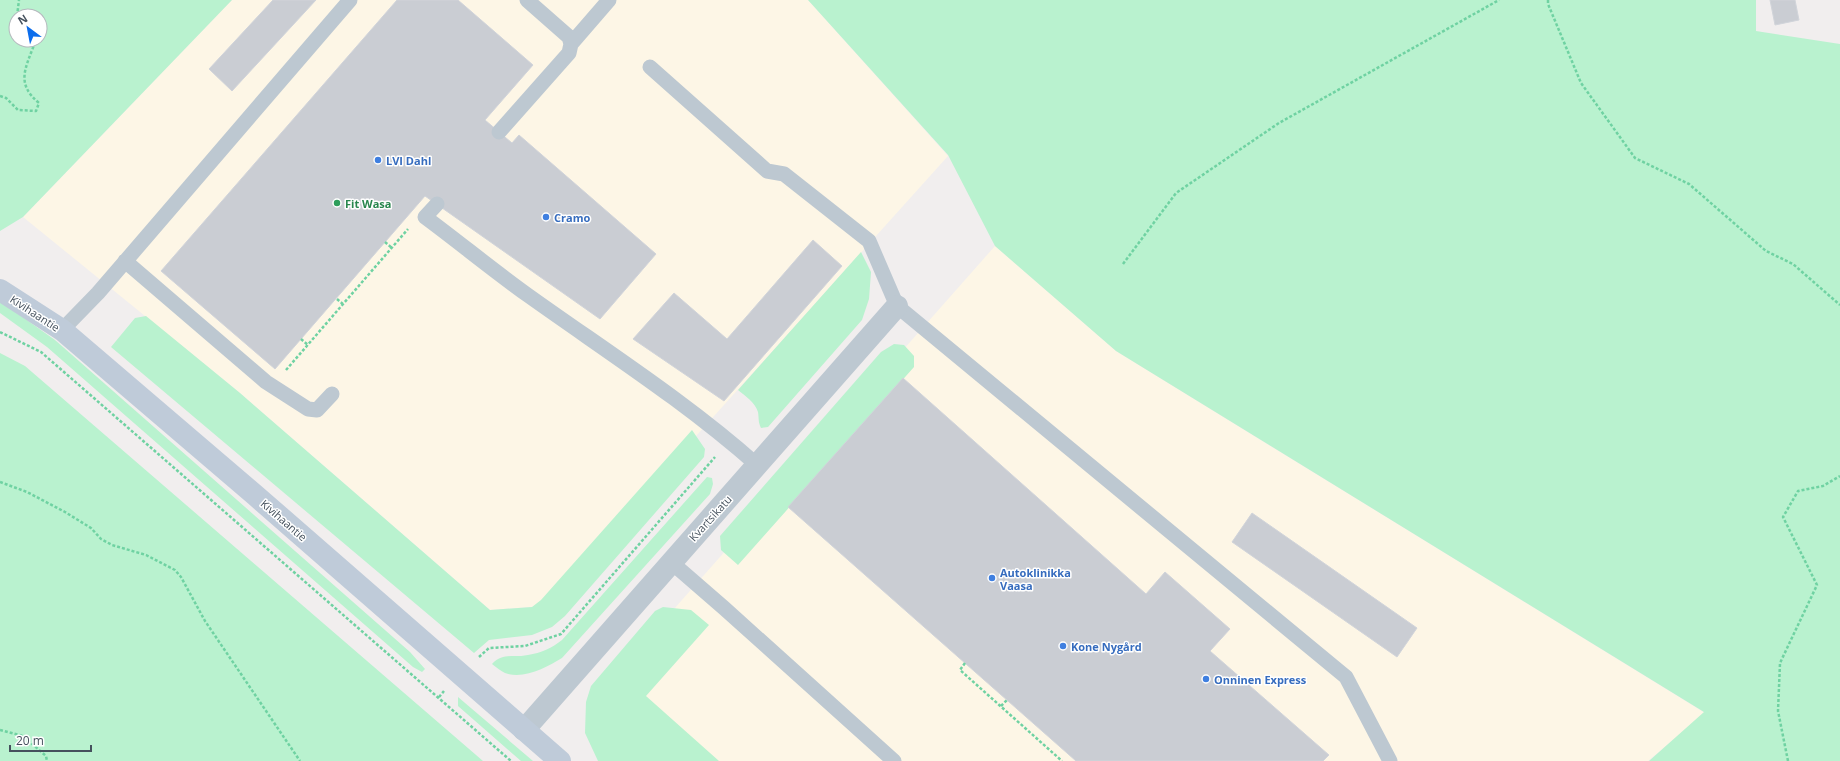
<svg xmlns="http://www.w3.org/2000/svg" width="1840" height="761" font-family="'Open Sans',sans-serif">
  <rect width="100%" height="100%" fill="#f1eeee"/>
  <path fill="#fdf6e6" d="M232,0H808L948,156L543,606L490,610L240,393L23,217Z
    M995,246L1116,351L1705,713L1648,761H655L605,687Z"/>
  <path fill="#b9f2cf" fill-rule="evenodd" d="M0,0H232L23,217L0,231ZM16,16H40V40H16Z
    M808,0H1756V31L1840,44V761H1649L1704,712L1116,351L995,246L948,155Z
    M861,252L871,272L869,299L862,320L768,427L761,428C758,422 759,418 758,412C755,402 745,396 738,390Z
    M0,301L55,340L410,652L425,669L422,672L413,667L47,347L0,313Z
    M146,316L240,393L490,610L532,607L541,600L692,430L705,449L704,457L565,616L552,627L532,635L489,640L474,653L111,347L135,318Z
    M894,344L904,345L914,356V367L738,565L721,550L720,536L881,352Z
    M0,353L25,366L483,761H0Z
    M707,477L712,478L713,484L710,494L562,658C547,667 524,680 505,673C501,671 496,667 492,664C503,652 514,658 528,655C541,653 552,648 562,640Z
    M663,607L691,610L709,625L646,696L719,761H598L585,733L586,702L591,686L655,611Z
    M458,697L533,761H521L458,706Z"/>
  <path fill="#cacdd3" stroke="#d1d4da" d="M273,0H316L232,91L209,69Z
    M397,0H458L533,65L485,120L512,143L519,135L656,254L600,319L425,196L275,369L161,271Z
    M1770,0H1795L1799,20L1775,25Z
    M813,240L842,266L724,401L633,339L674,293L727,339Z
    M903,378L1146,594L1165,572L1230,629L1210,651L1329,755L1323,761H1076L788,507Z
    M1252,513L1417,628L1397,657L1232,542Z"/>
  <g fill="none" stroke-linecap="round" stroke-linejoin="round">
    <path stroke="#6fd2a2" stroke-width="2.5" stroke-dasharray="3 2" stroke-linecap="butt" d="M1548,0V4L1581,83L1635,158L1689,184L1766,251L1793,264L1840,305
      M17,16L19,0
      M0,96L6,98L18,110L36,111L39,103C16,84 25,69 34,45L32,40
      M385,242L392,248
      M1123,264L1176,193L1279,123L1499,0
      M337,299L344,305
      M0,332L41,352L511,761
      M301,339L308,345
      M286,370L408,229
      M0,482L27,492L65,512L91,528L101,539L112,545L146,555L175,570L181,577L205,621L300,761
      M479,657L489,648L525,646L561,634L715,457
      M965,663L960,670L1062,761
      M439,697L444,691
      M1001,706L1007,700
      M0,730L23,736L46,756L47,761
      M1788,761L1778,711L1780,663L1817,585L1783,517L1798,491L1823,486L1840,476"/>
    <path stroke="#bdc8d1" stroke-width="15" d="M571,44L609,0
      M650,67L767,171L784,174L869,241L897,306L1346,677L1390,761
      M499,132L569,53L571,44L569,37L527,0
      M437,204L425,217C460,243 494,271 529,296C606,351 686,402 757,465
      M125,261L266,382L308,409L317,410L332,394
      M62,330L98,293L350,0
      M671,562L724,608L894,761"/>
    <path stroke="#bdc8d1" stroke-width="22" d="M524,730L897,306"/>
    <path stroke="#bfcbd9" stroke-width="22" d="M0,290L62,330L255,495L560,761"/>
  </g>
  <g fill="#3f7fe0" stroke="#fff" stroke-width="1.5">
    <circle cx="378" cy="160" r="4"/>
    <circle cx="546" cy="217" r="4"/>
    <circle cx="992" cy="578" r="4"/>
    <circle cx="1063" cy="646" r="4"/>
    <circle cx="1206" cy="679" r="4"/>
  </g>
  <circle fill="#2e9e5b" stroke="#fff" stroke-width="1.5" cx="337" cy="203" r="4"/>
  <g text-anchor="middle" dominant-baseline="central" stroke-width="3" stroke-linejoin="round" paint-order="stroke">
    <g font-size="11" font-weight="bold" fill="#366cbe" stroke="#fff" text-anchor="start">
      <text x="386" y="160">LVI Dahl</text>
      <text x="554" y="217">Cramo</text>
      <text x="1000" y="572">Autoklinikka<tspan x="1000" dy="13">Vaasa</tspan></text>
      <text x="1071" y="646">Kone Nygård</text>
      <text x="1214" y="679">Onninen Express</text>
    </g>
    <g font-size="11" font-weight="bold" fill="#27864d" stroke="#fff" text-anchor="start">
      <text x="345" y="203">Fit Wasa</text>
    </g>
    <g font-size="11" fill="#45515d" stroke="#fff">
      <text transform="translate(35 313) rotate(33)">Kivihaantie</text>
      <text transform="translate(710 518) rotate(-48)">Kvartsikatu</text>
      <text transform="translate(284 520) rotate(41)">Kivihaantie</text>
    </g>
  </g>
  <g transform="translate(28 28) rotate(328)"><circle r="19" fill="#ffffff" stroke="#b5b9be"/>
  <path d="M0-3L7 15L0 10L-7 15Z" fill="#0c6dec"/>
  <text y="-6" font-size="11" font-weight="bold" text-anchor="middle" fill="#45515d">N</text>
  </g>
  <path d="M10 745v6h81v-6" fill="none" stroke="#45515d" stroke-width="2"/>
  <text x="16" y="745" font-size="12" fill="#45515d" stroke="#ffffff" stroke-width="3" paint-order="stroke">20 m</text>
</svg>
